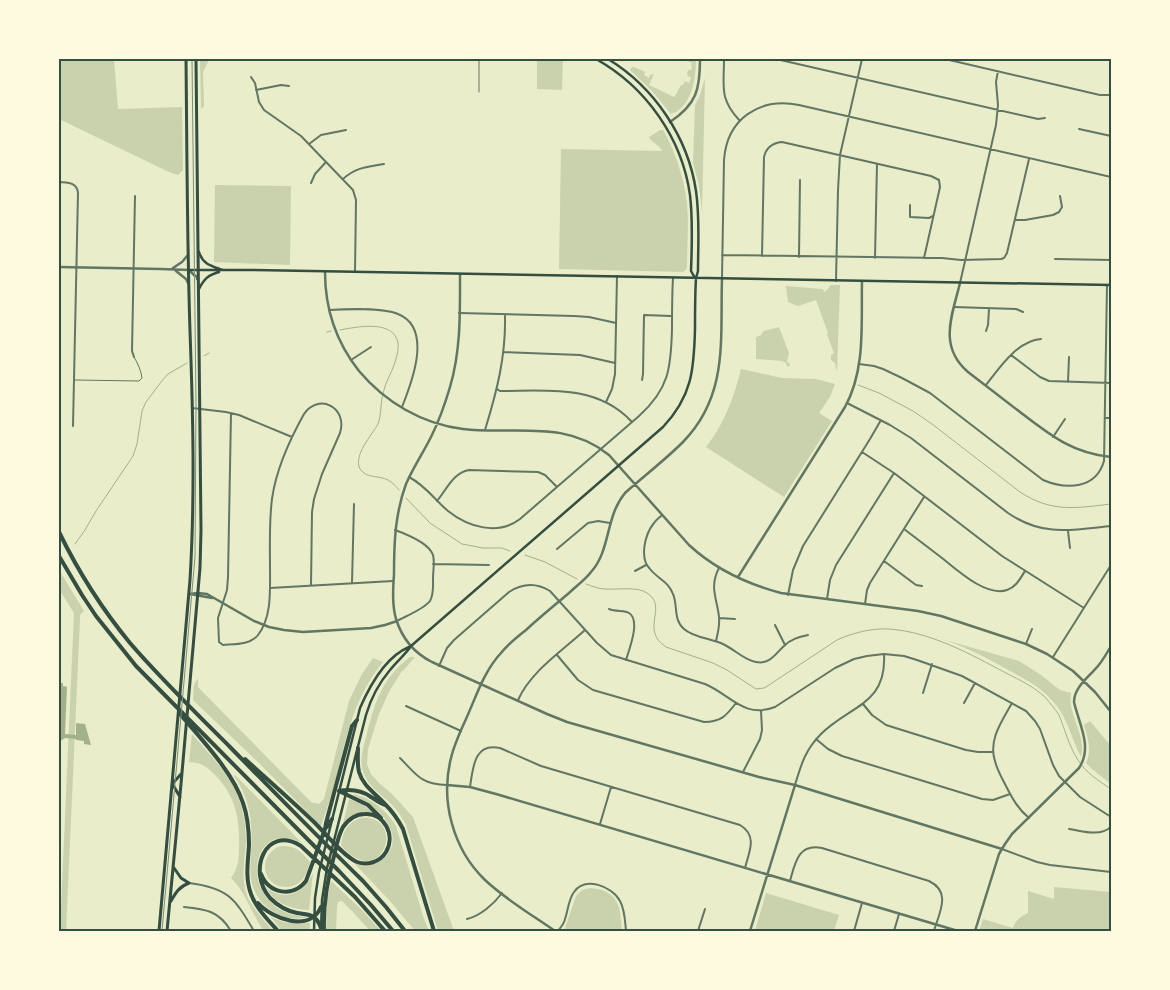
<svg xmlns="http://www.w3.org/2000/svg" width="1170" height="990" font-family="'Public Sans',sans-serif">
  <rect width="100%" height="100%" fill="#e9edc9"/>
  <path fill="#cad2ad" d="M59,59H114L118,109L182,107L183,170L178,175L169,172L59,119Z
    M200,59H207L208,62L203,72L204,106L201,109Z
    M537,59H563L562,90L537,89Z
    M682,59H696C696,77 692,108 671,114L652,91L630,70L632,67H634L645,72L644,75L649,78L650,75L654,74L649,85L674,97L675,96L681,85H683L685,81L689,83L691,78L688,76L687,74L688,70H691L692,68L691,65L692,63Z
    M705,78L702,213L699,185L693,163L695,105L700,95Z
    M660,130H663C676,153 684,178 687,204C689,225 687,246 687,267L686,270L683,272L559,269L561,149L662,151C660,145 652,143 649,137Z
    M215,185L291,186L290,265L214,262Z
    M831,285H840L837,372L835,363L831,360V355L834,353L827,334L828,333L816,300L798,306L788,302L786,286L822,289L825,292Z
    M779,327L789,353L787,362L790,364L789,367L787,366L786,363L782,361L756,359V338L758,336H760L764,331Z
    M741,369L782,378L816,379L835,384L830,397L819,413L832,421L784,497L706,447C724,424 734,398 741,369Z
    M59,570L84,611L80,615V619L66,931H60L74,613L59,589Z
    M945,640L1019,661L1041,675L1060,690L1071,693C1067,715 1087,735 1081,757C1072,740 1068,720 1056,705C1044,689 1027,680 1010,671C989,659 968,648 945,640Z
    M410,657H415L403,671H402L389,692L379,714L368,749L367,764L371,774L378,782L392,794L413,817L454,931H438L406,825C402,818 398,811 393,806C384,796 372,790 366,778C358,764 362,751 366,737C374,704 382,678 410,657Z
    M373,658L383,662C352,699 344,747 333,793H332L321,826L260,764L193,700C194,692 192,683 198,679V687L311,802L319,804L324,799L349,701L362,674Z
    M1090,721L1111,746V784L1093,770L1086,763C1092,750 1088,738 1084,725Z
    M192,734C209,754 230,774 239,799C244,813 246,827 246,841C245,860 240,879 248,898C254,910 265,921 273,931H264C252,915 246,892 231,878C238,869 239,859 239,848C240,820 236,797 216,776C206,766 203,763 189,762Z
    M235,775L302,843C258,821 242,878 273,904C279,910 286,913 294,915C299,916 304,916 308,918C302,918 295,919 289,918C270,914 253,898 251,878C249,860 253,842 251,824C250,807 244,790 234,776Z
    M354,794C372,798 387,811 396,826L423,916L429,931H415L390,901L352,861C356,864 361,866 366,866C383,864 396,850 392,833C387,815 370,803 354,796Z
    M349,799L360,803L374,813C362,811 351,816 343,824Z
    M360,818C402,814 388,875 356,858C350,855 345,850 341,845C343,832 347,823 360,818Z
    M281,846C295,845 302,852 310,862C308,869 306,875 302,880C298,884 294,886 288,887C262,889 256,854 281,846Z
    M313,873L309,910C292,909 274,904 266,887C284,903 305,893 313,873Z
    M331,881L361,909L381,931H370L352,911L342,901L338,902L337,908L336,931H326L327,900Z
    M1054,887L1111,892V931H979L983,919L1013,928C1015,921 1021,916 1028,913V891L1054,899Z
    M590,888C594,888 597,889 602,890C622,898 620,913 622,931H564L576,896L582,890Z
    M766,893L839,915L834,931H755Z
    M270,916C283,924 295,924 310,923V931H282Z"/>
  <path fill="#a3b18a" d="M61,683H63V686L67,687L65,734L76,735V723L85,724L91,745L84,744V741L76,740V739L65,738L59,742V684Z"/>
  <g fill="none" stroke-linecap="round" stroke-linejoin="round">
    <path stroke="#a3b18a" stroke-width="1" d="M340,330C356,327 394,319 398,343C399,350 396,359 394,365C391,374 386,381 384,390C380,401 382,413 378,424C372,435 353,455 360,469C367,479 379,475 388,480C392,482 396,486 399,490
      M327,332L331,331
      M204,356L209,353
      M858,385L879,393L913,411L932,424L1020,492C1052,513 1076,508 1111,504
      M406,498L430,523L462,544L483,548H502L510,551
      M75,544L85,530L96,511L133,456L137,444L142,411L146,402L161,382L168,374L187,363
      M525,555L545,562L577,579
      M586,584C592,586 598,589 605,589C617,590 637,586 647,593C669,607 639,629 666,647L713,663L727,670L756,689L764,688L769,685L837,640C852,633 872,628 889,629C931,632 970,654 1006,673C1020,680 1034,687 1045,697C1050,703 1055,709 1059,715C1065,730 1069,746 1078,760C1086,773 1099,781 1111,789"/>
    <path stroke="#617663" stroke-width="1" d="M479,92V59
      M75,380L139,381L142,378C141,370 138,364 134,357"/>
    <path stroke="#617663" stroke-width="2" d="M724,59C724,87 719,99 740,121
      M776,59L1038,119L1045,118
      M945,59L1100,95H1111
      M251,77L255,83L259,102L264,110L301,136L353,190L356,200L355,272
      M256,90L281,85L289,86
      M1079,129L1111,136
      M309,144L321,135L346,130
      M343,179C356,167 368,167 384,164
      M59,182C68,183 77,182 78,193L73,426
      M311,183L315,174L326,162
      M910,205V217L929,218L933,216
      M1015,220H1025L1053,215L1059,212L1062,207L1060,196
      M722,255L942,258L961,260L1001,259L1004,258L1007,253L1029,159
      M762,256L764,157C766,148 772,143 782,142L931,176L939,180L940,187L924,258
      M799,257L800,180
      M875,258L877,164
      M1055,259L1111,260
      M722,278L724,160C727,119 759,97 799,105L1111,177
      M836,281L838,190L840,155L862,59
      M960,283L996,125L998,105L996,82L998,71
      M954,307L1016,309L1023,312
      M329,310C346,309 383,308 398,314C433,328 412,382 402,407
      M459,313L574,316L589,317L616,323
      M986,331L988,325L989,309
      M504,352L580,355L615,363
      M1011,355L1040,377L1049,381L1111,383
      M134,357L132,351L135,196
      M351,360L371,347
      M859,364L874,366L883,369L902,378L930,393L1043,480C1067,490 1096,489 1104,461L1107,285
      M642,380L643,374L644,315L671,316
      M1068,382L1069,357
      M986,385C1000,367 1017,341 1041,339
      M497,389L500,391C546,391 596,384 631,421
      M606,402L612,389L615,374L617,276
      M847,403L890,425L911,438L1008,513C1043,537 1072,530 1111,526
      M192,408L226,412L239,415L292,437
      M231,413L228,577L227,590L218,618L219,642L223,645C235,644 250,645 258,635C272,617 270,590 270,568C270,545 269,522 272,499C276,470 290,439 304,414C319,392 348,408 340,433L322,474L314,499L312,512L311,585
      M1105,418H1111
      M485,430C497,391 506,356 505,315
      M1053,437L1065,419
      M862,452L894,473L1002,556L1084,608
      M409,477C426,486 434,499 448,511C468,527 498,536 520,519L639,416C669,389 671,368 672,329C672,312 672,295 673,278
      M437,501C447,489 453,473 469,470L538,472L545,475L557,487
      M662,515C659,518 656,520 654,523C645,534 639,558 650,569C658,579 668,581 673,594C678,605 673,620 684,629C694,638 710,638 723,644C734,649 744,660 756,662C770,665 776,653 784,646C791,639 799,637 808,635
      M904,529C917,539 929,548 942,558C957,570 986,597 1007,590C1016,587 1020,579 1025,571
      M395,530C406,534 429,543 433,555C435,562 433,571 433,578C433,585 434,594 430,601C424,609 406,616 397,621
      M1068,531L1070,548
      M557,549L588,523L598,521L610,523
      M884,561L916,585L922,586
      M433,564L489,565
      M635,571L646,565
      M352,583L354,504
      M270,588L393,581
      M788,595L793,570L803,546L870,439L881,420
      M827,599L830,580L836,565L894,473
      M865,604L867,590L870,583L924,497
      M609,609C616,612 625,610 629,613C641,620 629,650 626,660
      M719,618L735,619
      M775,625L785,645
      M716,641C718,633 720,625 719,617C717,598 709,587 719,568
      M1026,644L1032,629
      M557,655L578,680L593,690L704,722C721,722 726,716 736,703
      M1053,657L1111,565
      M439,666L447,648L454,640L509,592C523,583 537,583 550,591L597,643L611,655L705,684C731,695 744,719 775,707L835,668L854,659L867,656L884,654L904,656L917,660L962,676L1026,711L1035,721L1040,729L1053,765L1059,776L1080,797L1111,817
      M923,693L932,664
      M518,700C531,671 562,651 585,630
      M964,703L975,683
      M1012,703C1002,721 988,740 995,761C997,770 1002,778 1006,786C1012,798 1018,809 1029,818
      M863,704L872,715L886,725L966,750L978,752H993
      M406,706L461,731
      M816,739L828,749L842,756L982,799L993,800L1010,794
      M400,758C416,774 421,785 447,785
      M743,772L760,739L762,730L761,711
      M795,785C801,765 805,750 821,734C850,705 887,705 884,654
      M470,787C473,768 474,742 500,748L541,766L740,825C758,836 749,852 745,868
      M600,824L611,787
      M1069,829C1083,831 1099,837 1111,827
      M1002,849L1037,862L1050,865L1111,872
      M790,881C795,863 798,843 822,848L929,881C952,892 939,913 934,931
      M189,883C229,888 235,899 254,931
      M184,907C206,909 219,911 231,931
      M467,919C480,916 494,904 502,893
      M558,931C560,928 563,925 564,922C568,912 568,900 574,892C585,876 612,886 620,901C625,910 625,921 626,931
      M698,931L705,909
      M854,931L862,903
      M894,931L899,914"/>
    <path stroke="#617663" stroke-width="2.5" d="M670,122C697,104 700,89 700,59
      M59,267L161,269L189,270L195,276H197V279
      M173,268L182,262L187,256
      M176,271L186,279L188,283
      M325,272C325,308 336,342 359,371C385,402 422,424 463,429C514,435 565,419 609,455L689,545C715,569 747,584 781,593L918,611L941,616L1026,644L1047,654L1073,671L1095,692L1111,712
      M460,274C460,312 461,350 450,387C445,404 439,421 431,437C423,453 413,468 406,484C395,514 394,543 394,574C393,589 392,605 396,619C402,638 414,653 432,662L547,714L567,722L759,777L795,785L1002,849
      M960,283C952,316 938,346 968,372C985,385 1002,398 1020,412C1050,435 1072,453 1111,457
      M738,577L845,407C866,369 861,323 862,281
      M189,594L198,593L207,594L254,621L269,627L284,630L303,632L371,628L385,625L397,621
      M190,594L212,598
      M447,785L470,787L496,794L958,931
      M555,931C532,915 505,899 485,880C453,849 440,801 451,758C454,745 460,732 466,719C476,697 484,671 501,653C508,644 517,637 526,630C540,617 555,605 569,593C576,586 585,580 591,572C611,550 605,517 625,493C644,476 665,460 683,442C729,395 720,339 722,278
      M750,931L795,785
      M975,931L999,854L1005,844L1012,834L1079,768C1093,747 1079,724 1074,702C1074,687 1089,677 1098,666C1103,660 1107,653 1111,646"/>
    <path stroke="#344e41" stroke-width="2.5" d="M596,59C646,87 682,138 690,195C693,220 692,246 691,271L695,278
      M199,252C203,265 212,266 223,270
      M189,270H249L1111,285
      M199,289C204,279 208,275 219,272
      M314,931L315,898L319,872L360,708C370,685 385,657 409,647
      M321,931L322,900L327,868L366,715C371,698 379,683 390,670C397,661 405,655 411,646L663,427C692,396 694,370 695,329C695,312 695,295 696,278L698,271C698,245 700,218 696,191C688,137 654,87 608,59"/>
    <path stroke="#344e41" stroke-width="3" d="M173,783L182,773
      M173,785L180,797
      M174,868L181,878L189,883
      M171,901C176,892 179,887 189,883
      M159,931L190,580C195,497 193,414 190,331C187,240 187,149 186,59
      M167,931L181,784L200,568L201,530L196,59"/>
    <path stroke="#344e41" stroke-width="4" d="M59,532C78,571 102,609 130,643C161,679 196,713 230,747C274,792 318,837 363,881L386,907L405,931
      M59,556L82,595L96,616L136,666L339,871L371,905L393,931
      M180,714C201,739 233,772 243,803C248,817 249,831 249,845C248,862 245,878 251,894C256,908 268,920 278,931
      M358,748C358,756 357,764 359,772C363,786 375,793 384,803C392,811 398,819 403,829L434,931
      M245,759C268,780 292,801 315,823C326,834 343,856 357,862C367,866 380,862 386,852C396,835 384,813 365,814C355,814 348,820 343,827C338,836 336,847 334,856C327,881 323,905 324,931
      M339,791L368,805L381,818
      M339,791C350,789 361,790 371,797C376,800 380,803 385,805
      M327,827L332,819
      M261,874C269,894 293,898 306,881L325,829L326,823L352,726L357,720
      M258,903C272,919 310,933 321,907
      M321,928C319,923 317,918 312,916C308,914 302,914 297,913C287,911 278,906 270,898C247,872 265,824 301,846L355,897L385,931"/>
    <path stroke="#7c8e77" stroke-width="1" d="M162,931L195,557L196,404L192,59"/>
  </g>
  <rect width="1170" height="990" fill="none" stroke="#fefae0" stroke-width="120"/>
  <rect x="60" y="60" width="1050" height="870" fill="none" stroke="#344e41" stroke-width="2"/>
</svg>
